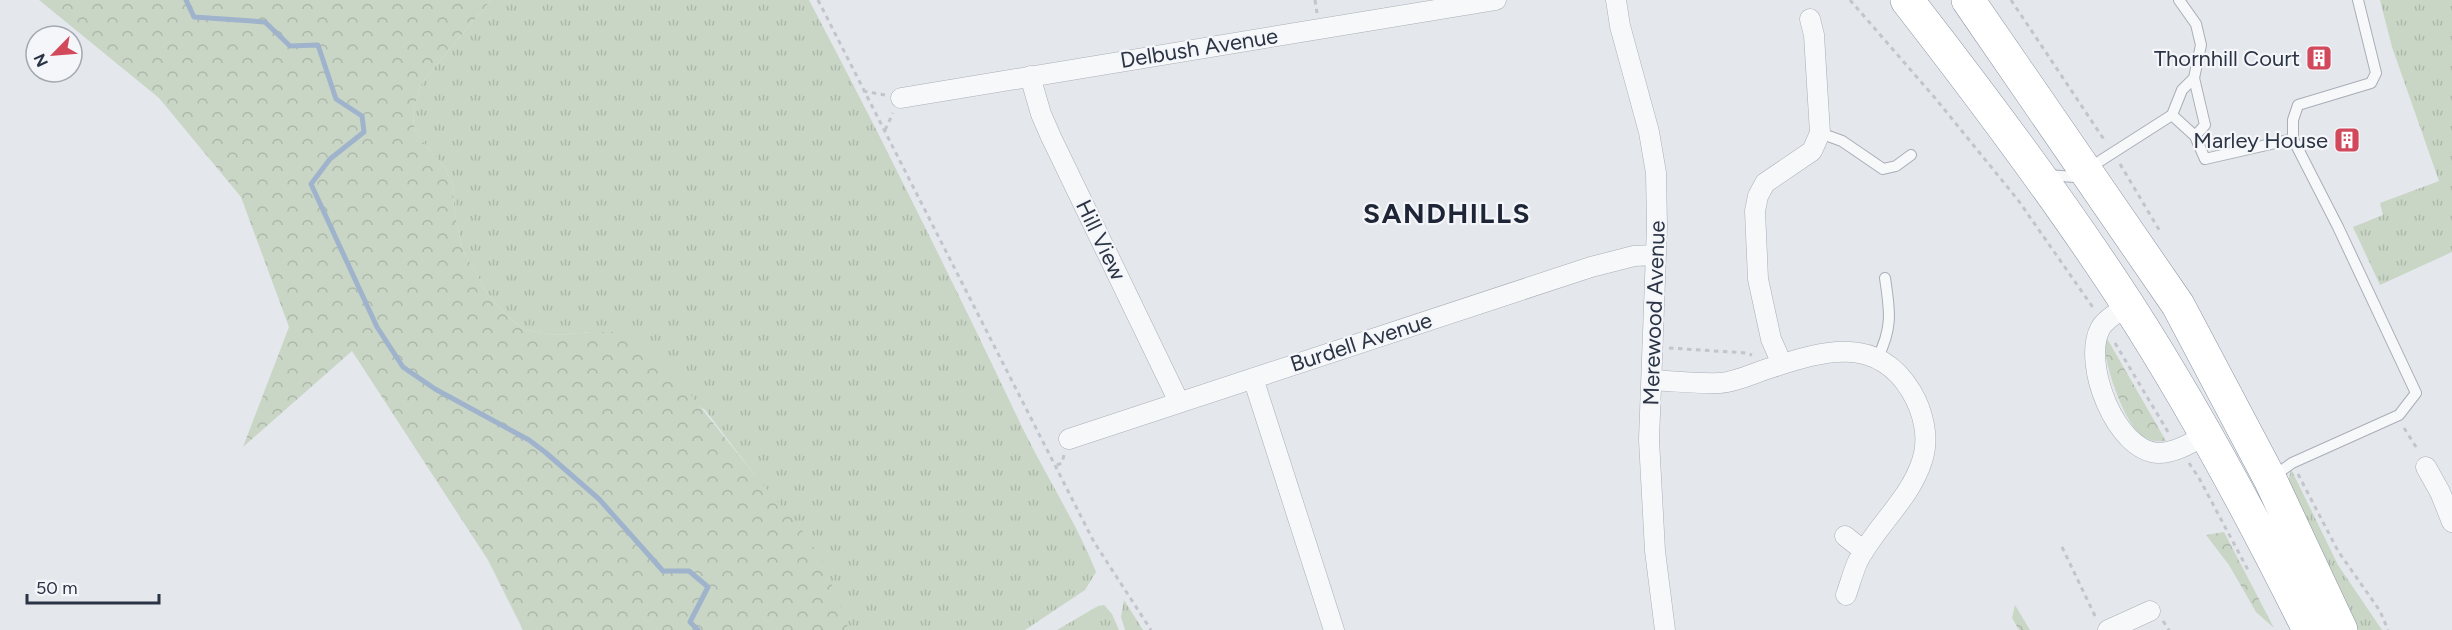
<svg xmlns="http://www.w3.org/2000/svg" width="2452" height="630" font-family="Figtree,sans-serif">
  <defs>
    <pattern id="grass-tufts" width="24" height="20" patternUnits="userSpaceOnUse" patternTransform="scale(1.5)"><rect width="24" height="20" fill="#c9d6c5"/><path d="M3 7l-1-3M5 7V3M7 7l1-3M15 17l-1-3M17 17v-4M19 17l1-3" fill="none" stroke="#adb8ab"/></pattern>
    <pattern id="forest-crowns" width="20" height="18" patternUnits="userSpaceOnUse" patternTransform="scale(1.5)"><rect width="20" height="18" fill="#c9d6c5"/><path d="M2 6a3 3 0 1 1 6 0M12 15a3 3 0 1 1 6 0" fill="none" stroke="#adb8ab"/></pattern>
  </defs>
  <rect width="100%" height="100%" fill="#e4e7ec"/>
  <path fill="url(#grass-tufts)" d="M491,0H809C884,142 955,286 1024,431C1047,478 1077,524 1096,572L1085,590L1025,630H849L754,474L705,410L591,332L557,335L525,330L505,314L487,293L462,248L454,209L453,185L445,168L423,142L414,128L413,111L422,82Z
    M2380,0H2452V252L2380,285L2353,227L2383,215L2380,203L2439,181L2392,47Z
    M2291,469L2338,565L2382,630H2355L2287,488Z
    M1124,600L1143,630H1125L1121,617Z
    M1104,605L1112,614L1119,630H1057L1098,606Z"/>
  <path fill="url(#forest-crowns)" d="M39,0H491L422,82L413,111L414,128L423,142L445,168L453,185L454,209L462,248L487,293L505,314L525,330L557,335L591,332H621L642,345L671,370L754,474L805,534L825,566L849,630H523L488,560L352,351L243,447L289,327L241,197L159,98Z
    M2105,335L2166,441C2156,442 2149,441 2140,434C2124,422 2100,356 2105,335Z
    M2224,532L2274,628L2256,612L2229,565L2206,535Z
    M2015,605L2030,630H2019L2012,618Z"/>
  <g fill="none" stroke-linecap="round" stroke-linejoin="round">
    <path stroke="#9fb4cc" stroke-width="5" d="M186,0L194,17L265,22L290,46L318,45L336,99L362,116L364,132L330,159L311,184L377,327L403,367L435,389L529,440L545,452L599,499L663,571H689L708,587L690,622L698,630"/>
    <defs>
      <path id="service" d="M2179,0L2196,24L2201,45L2194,78L2205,125L2195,136L2205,159L2293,139
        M2172,115L2195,136
        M1820,133L1842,141L1883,169L1896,166L1911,155
        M2047,175L2075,177L2172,115L2182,90L2194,78
        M1877,359C1893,328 1890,311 1885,278
        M2274,476L2292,463L2399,415L2416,393L2338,227L2293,139V120L2298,105L2371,83L2376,73L2358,0"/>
      <path id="minor" d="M1616,0L1620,26L1649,132L1656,173L1657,226L1649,440L1655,551L1665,630
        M1030,76L1041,114L1051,137L1179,402
        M901,98L1496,0
        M2128,305C2119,312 2105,319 2100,329C2082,364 2116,451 2158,453C2175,453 2191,443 2205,435
        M1782,364L1771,339L1758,279L1755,211L1758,196L1765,183L1812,151L1820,133L1814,35L1810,19
        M1253,378L1334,630
        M1652,380C1674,381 1698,384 1720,383C1735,382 1750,375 1764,370C1817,353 1875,331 1911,391C1923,411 1930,438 1922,461C1910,499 1876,526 1858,561C1853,572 1850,584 1846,595
        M1069,439L1591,267L1634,256L1655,255
        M2426,467L2440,492L2452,522
        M1845,536L1864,551
        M2108,630L2150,611"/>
      <path id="trunk" d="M1907,0C1984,99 2060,200 2128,305C2195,409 2254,519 2309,630
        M1968,0L2178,305L2270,479L2341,630"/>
    </defs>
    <use href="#service" stroke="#a9aeb7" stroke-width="12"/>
    <use href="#minor" stroke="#a9aeb7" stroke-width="21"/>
    <use href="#trunk" stroke="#8b94a3" stroke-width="34"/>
    <path stroke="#c2c5cb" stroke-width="3" stroke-dasharray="4.5 4.5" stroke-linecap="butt" d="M818,0L1094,542L1151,630
      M1315,0L1317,13
      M1850,0L1935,98L2018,200L2094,309
      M2011,0L2105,141
      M863,91L885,95
      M885,130L893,113
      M2120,164L2161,233
      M2115,343L2168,432
      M1669,348L1747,353L1752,355
      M2404,428L2418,450
      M2189,463L2199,478L2248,570
      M1057,465L1062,463L1064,455
      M2298,474L2338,551L2380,611L2388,630
      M2062,547L2096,618
      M2163,621L2169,630"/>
    <use href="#service" stroke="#f7f8fa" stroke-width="10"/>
    <use href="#minor" stroke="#f7f8fa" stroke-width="20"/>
    <use href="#trunk" stroke="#fff" stroke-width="33"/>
  </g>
  <defs>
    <symbol id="building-square" viewBox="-11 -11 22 22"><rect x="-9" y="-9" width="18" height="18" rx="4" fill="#d1495b" stroke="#f4f6f9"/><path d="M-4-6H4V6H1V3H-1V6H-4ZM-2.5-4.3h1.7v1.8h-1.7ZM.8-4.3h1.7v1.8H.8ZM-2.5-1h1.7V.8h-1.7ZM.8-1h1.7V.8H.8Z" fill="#fff"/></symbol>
  </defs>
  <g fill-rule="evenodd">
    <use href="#building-square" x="2304" y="43" width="30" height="30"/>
    <use href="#building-square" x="2332" y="125" width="30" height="30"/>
  </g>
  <g text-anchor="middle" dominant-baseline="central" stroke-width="4.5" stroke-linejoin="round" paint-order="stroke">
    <g font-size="22" fill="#2b3445" stroke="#f4f6f9">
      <text transform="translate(1199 48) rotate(-9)">Delbush Avenue</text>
      <text transform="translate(1101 240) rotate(64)">Hill View</text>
      <text transform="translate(1654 313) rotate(-88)">Merewood Avenue</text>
      <text transform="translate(1361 342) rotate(-18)">Burdell Avenue</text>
    </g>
    <g font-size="22" fill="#2b3445" stroke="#f4f6f9" text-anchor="end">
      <text x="2300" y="58">Thornhill Court</text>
      <text x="2328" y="140">Marley House</text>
    </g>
    <g font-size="28" font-weight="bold" letter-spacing="1.5" fill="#1d2536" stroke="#f4f6f9">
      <text x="1447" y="213">SANDHILLS</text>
    </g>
  </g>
  <g transform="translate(54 54) rotate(245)"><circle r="28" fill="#f4f6f9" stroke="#a4a8b1" stroke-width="1.5"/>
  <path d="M0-4.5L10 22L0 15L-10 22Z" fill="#d1495b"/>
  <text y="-9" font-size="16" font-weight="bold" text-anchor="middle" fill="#2b3445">N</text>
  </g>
  <path d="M27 594v9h132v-9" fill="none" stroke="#2b3445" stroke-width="3"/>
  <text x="36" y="594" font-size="18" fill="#2b3445" stroke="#f4f6f9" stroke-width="4.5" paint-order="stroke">50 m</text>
</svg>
